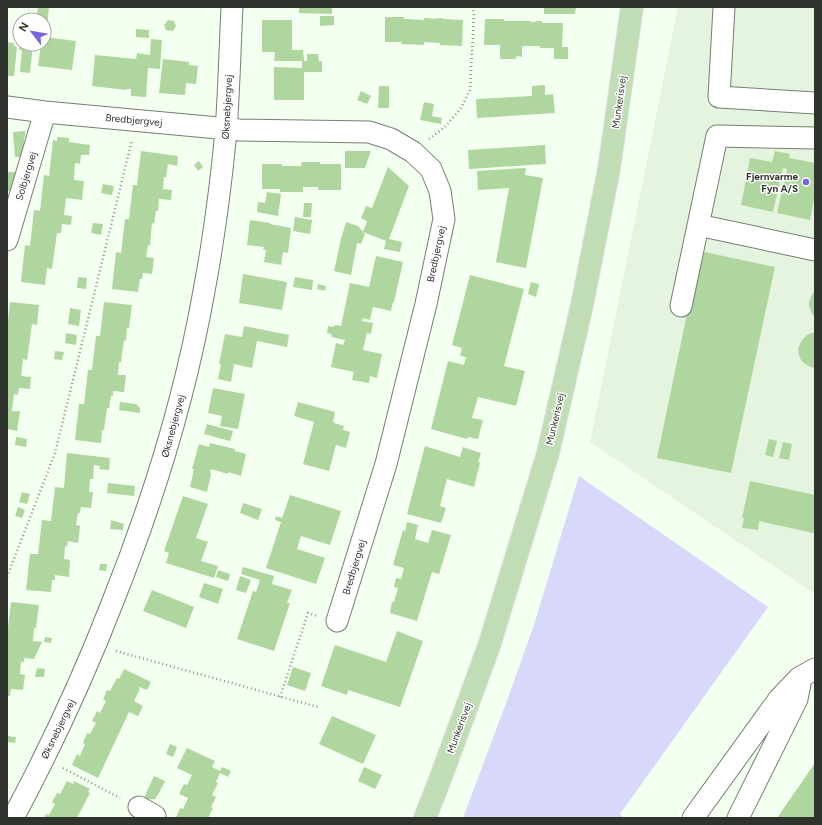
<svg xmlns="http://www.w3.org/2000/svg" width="822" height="825" font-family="Figtree,sans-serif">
  <rect width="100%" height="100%" fill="#f3ffef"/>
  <path fill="#e4f4de" d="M678,7H815V594L590,442Z"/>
  <path fill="#d8d8fb" d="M579,476L768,607L620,814L624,818H463L508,698L534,625Z"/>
  <path fill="#afd69e" d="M38,7H49L47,27H44V20H36Z
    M299,7H332V14L299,13Z
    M544,7H576L575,14H544Z
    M320,16H334V25L320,26Z
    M385,17H404V19L424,20V18H431V19L442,18L443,19L463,20L462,46L440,45V43L424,42V45L401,44L402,42H385Z
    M485,19H504V21H531V22H535L536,21H542V23H563L562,47H568V59H554V48H540V46H524V47L522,46V57L516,56V59H500V45H484Z
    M168,20L174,21L176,26L173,31L166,30L164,25Z
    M262,20H292V50H303L304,61H307V54H318L319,61H322V72H304V100H274V67L302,68V61H274L275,52H262Z
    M136,29L149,30V38L136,37Z
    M44,37L76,41L72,70L38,66L41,44H44Z
    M151,39L162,40L160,69L148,68L146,97L131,96V89H126V90L92,86L95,55L136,59L137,53L150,55Z
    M7,42L14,43V46L17,47L14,76H7Z
    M20,44H33L30,73L20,72L22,50H19Z
    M163,59L189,62V65L198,66L196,84L186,83L185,95L159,93Z
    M545,85V95L553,94L555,113L477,118L476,99L532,96V86Z
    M379,86H389V108H378Z
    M361,91L371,96L367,104L357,100Z
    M424,102L434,104L432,116L442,118L441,124L420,120Z
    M25,131V137H24L25,157H15L13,132Z
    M57,137L69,138V142L90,145L89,155H81L80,164L75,163L74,180L84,181L82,200L66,198L64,215L72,216L71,225L62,224L61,233H57L52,269L47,268L45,285L21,282L25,245L30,246L34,210L40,211L44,175L49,176L53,140L57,141Z
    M545,145L546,164L469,169L468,150Z
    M141,151L178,156L177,166L168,164L166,177H164L163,189L172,190L171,200L159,199L158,211H156L154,224L152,223L150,246L148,245L146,257L154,258L152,274L143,273L142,279H140L138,292L112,289L116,252L121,253L125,219H129L133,185H137Z
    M345,151H371L365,168H345Z
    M775,151L790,154L789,158L815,163V195L810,220L777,213L787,169L783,168L773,212L741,205L750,158L772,162Z
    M199,161L203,167L198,171L194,165Z
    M302,162H320V164H341V190H318V187H303V192H280V189H262V164H282V166H301Z
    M388,167L409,186L389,239L402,242L400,252L384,249L386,241L363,232L367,221L361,218L366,206L372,208Z
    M526,168L525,175L543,178L526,268L496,262L509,188L478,190L477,171Z
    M7,172H15L16,191H7Z
    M103,184L114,186L112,195L101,193Z
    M267,192L281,194L278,216L257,212L258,202L265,203Z
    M304,203H312L311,217H303Z
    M295,217L312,220L310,234L293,231Z
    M250,220L270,223V224L291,228L288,253L283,252L281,265L264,262L266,250H263L264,247L247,245Z
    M346,222L358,226L365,234L361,244L357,243L351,275L334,271L341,239Z
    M93,223L103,224L101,235L91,233Z
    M700,251L775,267L731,473L657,458Z
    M376,256L403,262L394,302H393L391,311L373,307L370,320L363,318L362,321L373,323L371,334L367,333L363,350L382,354L377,378L370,376L369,383L352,380L354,372L331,367L336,343L343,345L345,340L332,337L331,334L327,333L328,326L333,327L335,325L341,326L350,283L369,287Z
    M243,274L287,282L282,310L239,303Z
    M470,275L524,289L504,366L525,371L516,406L478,397L472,418L483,420L478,439L468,437L467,439L431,429L448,361L464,365L466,357L460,356L462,348L452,345Z
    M78,277L87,278L86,289L77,288Z
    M295,277L313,280L312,290L293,287Z
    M531,282L539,284L536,297L528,294Z
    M318,284L326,286L325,291L317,289Z
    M815,290V317L813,315L810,310L809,304L810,298Z
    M10,302L39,305L37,325L32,324L27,360L23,359L21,376L31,377L30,389L19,388L18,395L14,394L12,411H20L17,431L7,429V331Z
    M104,302L132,305L129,328H127L126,341L124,340L121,362H119L118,375H126L124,392L113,391V396H111L109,408H107L104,430H102L101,443L75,440L79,404H84L88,370H92L96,336H100Z
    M70,308L81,310L79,326L68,324Z
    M244,326L289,335L287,347L257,341L252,368L234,364L231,382L218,379L221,364H219L225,334L242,337Z
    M66,333L77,335L76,345L65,343Z
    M812,333H815V368L811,367L805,364L801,360L799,355L798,349L800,344L803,339L807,335Z
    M55,351L64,352L62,360L54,359Z
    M213,388L245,394L238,429L220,426L222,416L208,413Z
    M120,402L136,404L140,408V413L119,410Z
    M298,402L335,412L333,422H335L334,423L344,426L343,430L350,432L346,448L336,445L329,471L303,464L314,422L294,416Z
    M207,424L233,431L230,441L204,434Z
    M16,437L27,439L26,447L15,445Z
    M769,439L777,441L773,457L765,455Z
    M783,442L792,444L789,460L779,458Z
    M210,443L235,449V451L246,454L241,476L228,472V474L211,469L210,473L211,474L207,492L190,487L194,469H192L199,444L209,447Z
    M425,446L460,457L463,447L481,453L478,462L480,463L474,487L447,479L440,506L446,508L441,523L407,514Z
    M67,453L110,458L109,470L99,469L100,466L94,465L93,479H90L89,492H93L91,508L81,507L80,513H78L76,525L80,526L78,543L68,541L67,547L65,546L64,559L70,560L69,577L55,575V580H52L51,592L26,590L30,554H38L42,520L51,521L55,487L64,488Z
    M750,481L815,495V525L813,533L759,521L758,530L742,528L744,518H742Z
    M108,483L135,486L134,496L107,493Z
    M22,492L30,494L27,504L19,502Z
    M290,495L341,511L330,545L301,536L297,549L325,558L316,584L266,568L281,522L275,520L276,516L282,518Z
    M183,496L208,504L196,538L208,542L201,561L218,566L214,578L166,563L169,553L164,551Z
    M243,503L262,509L258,520L240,513Z
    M18,507L25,510L22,518L15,516Z
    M111,520L124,524L123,530L110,529Z
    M407,522L418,525L415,539L428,543L432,530L451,535L439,574L432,572L417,621L390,613L392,602H394L398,588L394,587L396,578L401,579L404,568L393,565L403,530L405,531Z
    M100,564H107L106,571L99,570Z
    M243,567L274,576L272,584L292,590L287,603H290L274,651L237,639L253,591L256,592L260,580L241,574Z
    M218,570L230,574L228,581L216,577Z
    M240,576L251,580L246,593L236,590Z
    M204,583L223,589L218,604L199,597Z
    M152,590L194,607L186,628L143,611Z
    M11,602L39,605L36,628H34L33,641L42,642L34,659L24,658V662H21L20,674L25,675L23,690L11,689L10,696H7V636Z
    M397,631L423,641L400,707L348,690L347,695L321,686L335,645L386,662Z
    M45,637L52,638L51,643L44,642Z
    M293,667L311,673L305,691L287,685Z
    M37,668L45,669L44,677H35Z
    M124,669L151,682L147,690L139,687V688L140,689L134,701L143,706L138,716L129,712L98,778L72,765L77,754L80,756L85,744L83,743L87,733L90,734L96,723L92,721L97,711L100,713L106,701L103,700L107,690L110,691L117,678L119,679Z
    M332,716L376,735L363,764L319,744Z
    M7,736L16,737L15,743L7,742Z
    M170,744L177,747L173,757L166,754Z
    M187,748L215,761L212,767L220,771L222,767L231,771L228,777L220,773L216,782L218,783L212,795L216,797L211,807L213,808L208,818H176L180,808L183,809L188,798L179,794L184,784L187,785L192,775L177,768Z
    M815,763V818H777Z
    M364,767L382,775L375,789L358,781Z
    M154,776L165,781L159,793L155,799L143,800Z
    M67,781L73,784L74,781L90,789L88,792L90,793L77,818H44L46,814L49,815L55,804L52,802L57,793L60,794Z"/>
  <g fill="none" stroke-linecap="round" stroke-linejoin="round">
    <defs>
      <path id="minor" d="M724,7L719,97L815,103
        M7,107L45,112L240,130L369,132L391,139L413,152L431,169L440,191L444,219L426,304L386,464L337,621
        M698,225L815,250
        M7,240L45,112
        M681,306L717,136L815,138
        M139,807L155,816L154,818
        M13,818C51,747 84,676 113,601C153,501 185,398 204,291C214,238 221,184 226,131C229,90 230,48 232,7
        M693,818L779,699L799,678L815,669
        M738,818L797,699L800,684L799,678"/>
      <path id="major" d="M425,818L441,777L489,646L548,453L582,305L609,169L632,7"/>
    </defs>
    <use href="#minor" stroke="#757f71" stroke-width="23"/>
    <use href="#major" stroke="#e2e2e2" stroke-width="24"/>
    <path stroke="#8d958a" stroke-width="2.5" stroke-dasharray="1 3" stroke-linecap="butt" d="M429,139L446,126L461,108L470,90L474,14L472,7
      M7,577L55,453L132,140
      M116,651L318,707
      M280,697L308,613L317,616
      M63,768L120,798"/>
    <use href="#minor" stroke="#fff" stroke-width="21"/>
    <use href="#major" stroke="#c1ddb5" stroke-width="22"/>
  </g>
  <circle fill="#7565e0" stroke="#fff" stroke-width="1.5" cx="806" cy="182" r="4"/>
  <g text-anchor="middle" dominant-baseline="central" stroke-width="3" stroke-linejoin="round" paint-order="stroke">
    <g font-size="10" fill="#2f332d" stroke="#fff">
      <text transform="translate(619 102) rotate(-82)">Munkerisvej</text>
      <text transform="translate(227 107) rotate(-87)">Øksnebjergvej</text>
      <text transform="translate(134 120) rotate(5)">Bredbjergvej</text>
      <text transform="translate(26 176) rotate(-73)">Solbjergvej</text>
      <text transform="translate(436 254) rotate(-78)">Bredbjergvej</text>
      <text transform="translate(555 419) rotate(-77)">Munkerisvej</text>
      <text transform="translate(173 426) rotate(-75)">Øksnebjergvej</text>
      <text transform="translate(354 567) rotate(-73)">Bredbjergvej</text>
      <text transform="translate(459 728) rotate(-70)">Munkerisvej</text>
      <text transform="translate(58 729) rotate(-64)">Øksnebjergvej</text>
    </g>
    <g font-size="10" font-weight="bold" fill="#2f332d" stroke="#fff" text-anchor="end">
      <text x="798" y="176">Fjernvarme<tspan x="798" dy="12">Fyn A/S</tspan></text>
    </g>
  </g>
  <rect width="822" height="825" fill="none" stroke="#2f332d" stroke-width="16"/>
  <g transform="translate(32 32) rotate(301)"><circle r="19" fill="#ffffff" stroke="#acadab"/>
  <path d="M0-3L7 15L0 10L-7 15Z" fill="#7565e0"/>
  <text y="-6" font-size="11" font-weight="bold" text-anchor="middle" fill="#2f332d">N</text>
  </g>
</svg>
